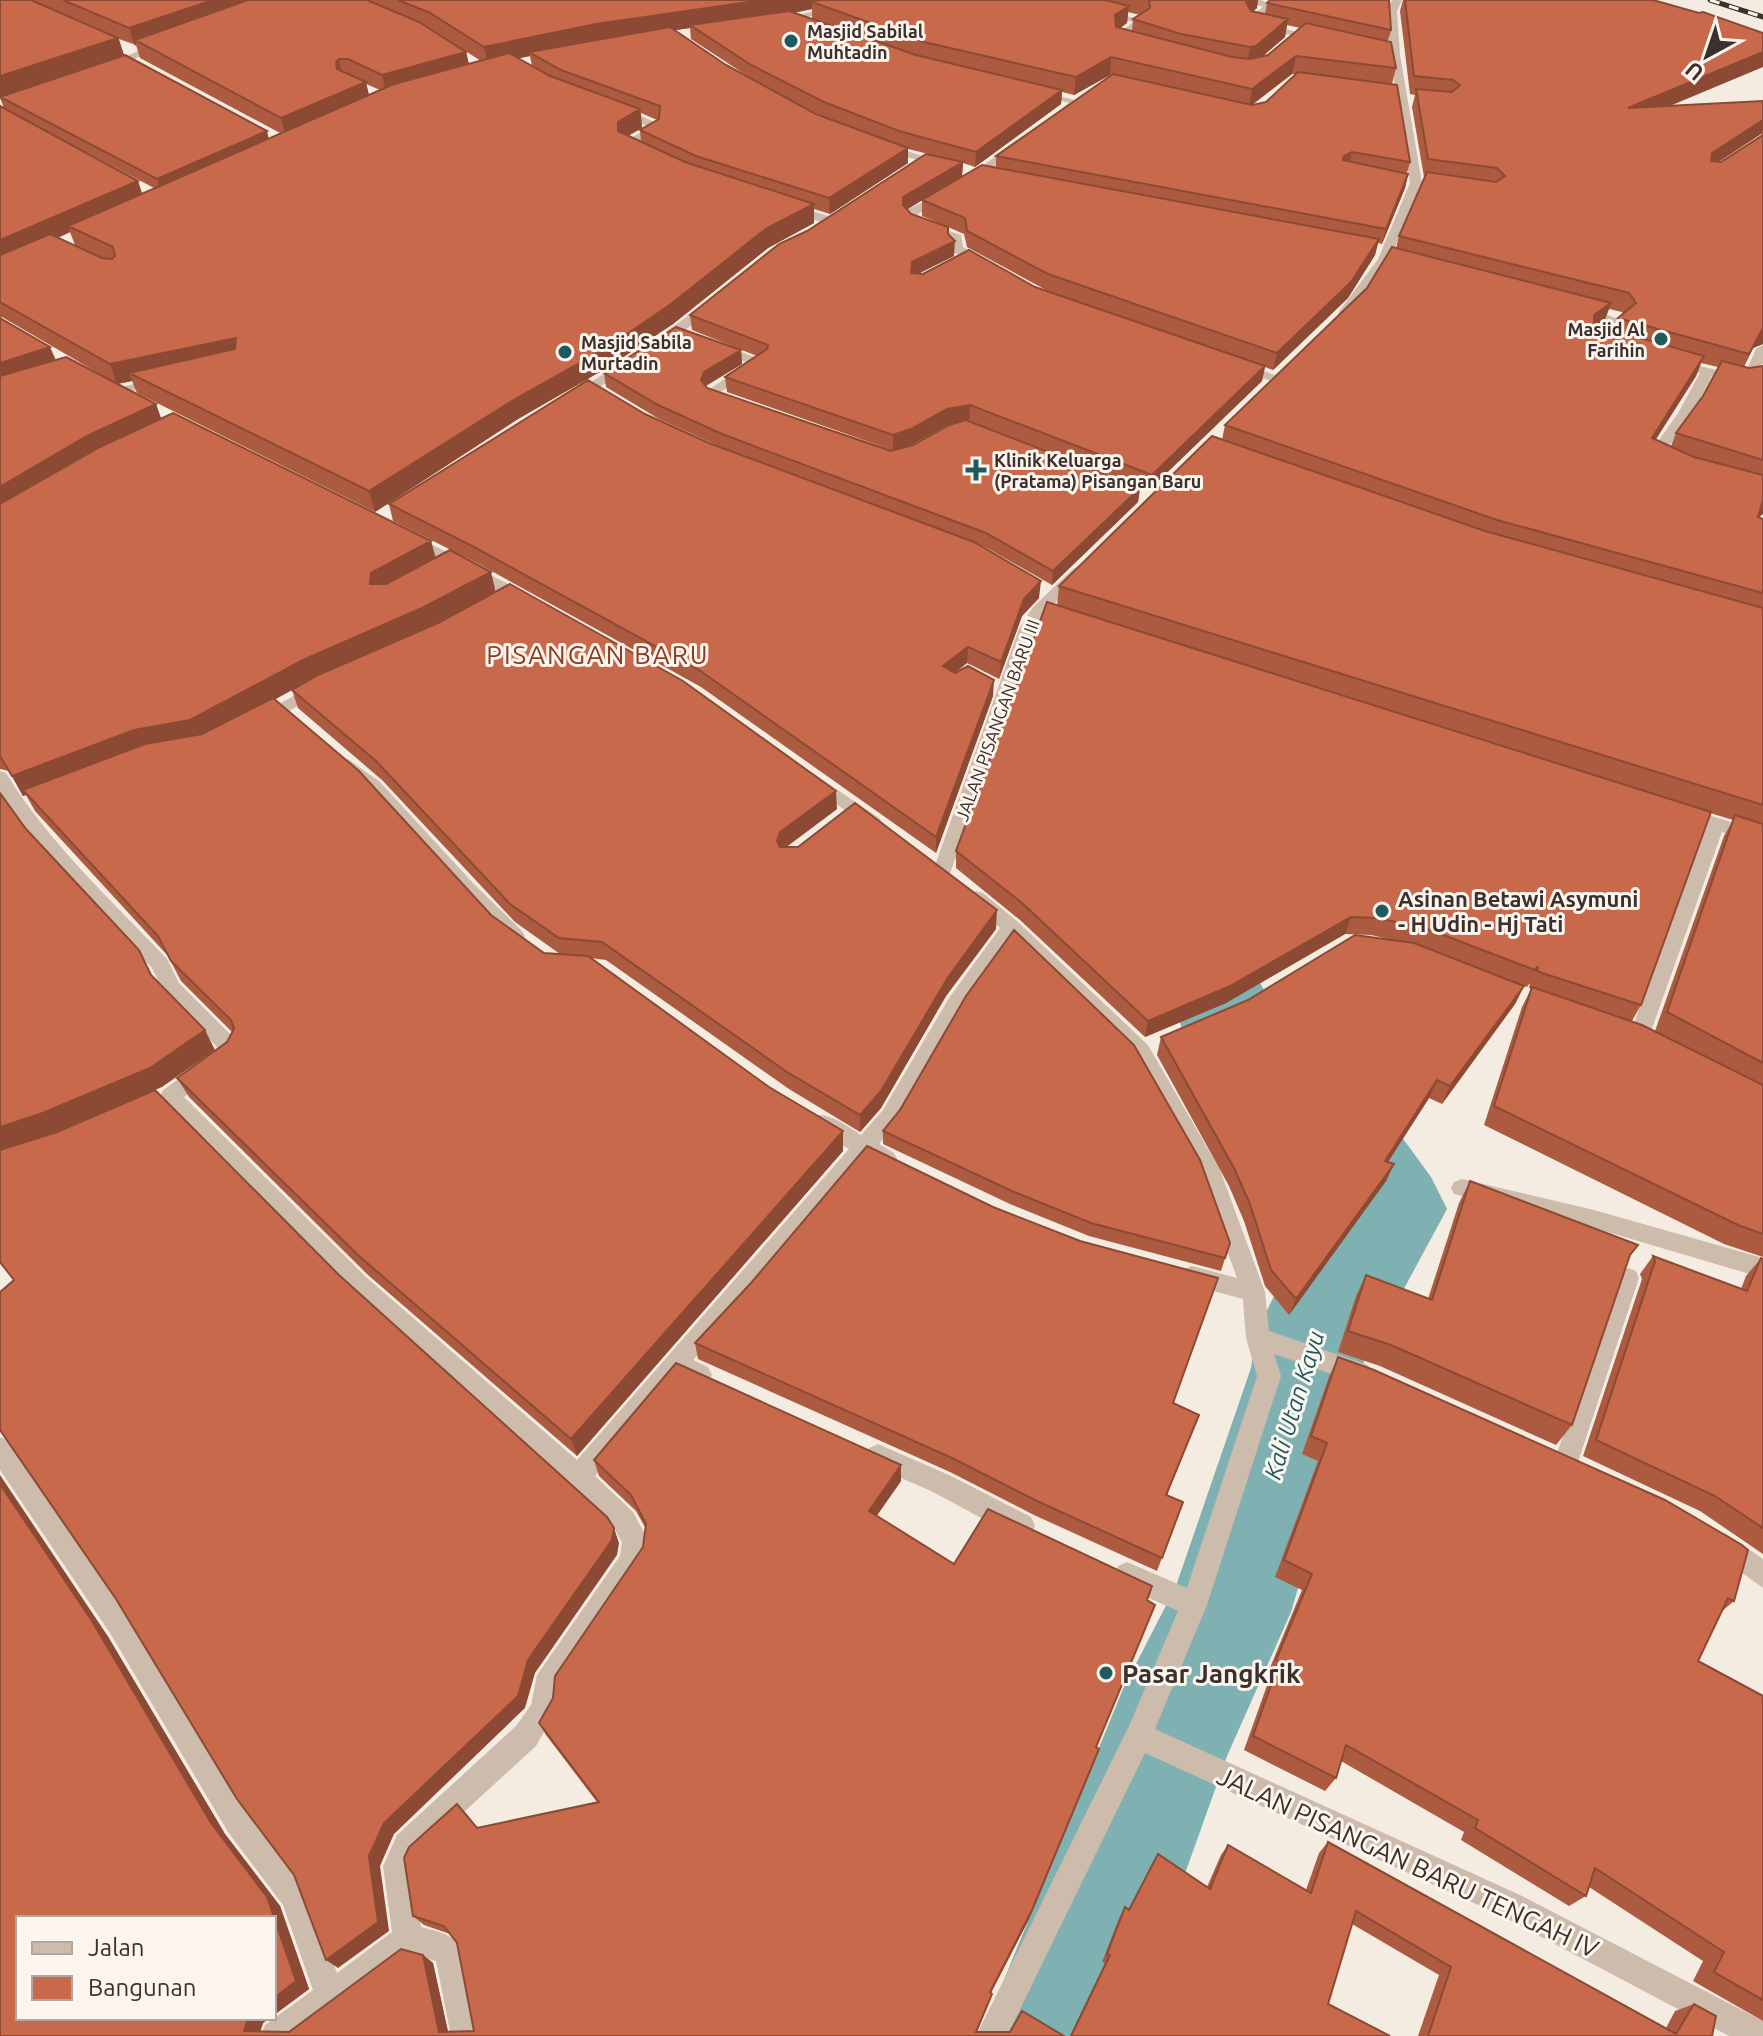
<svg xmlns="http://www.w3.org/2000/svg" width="1763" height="2036" font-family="Ubuntu,sans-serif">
  <rect width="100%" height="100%" fill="#f4ebe1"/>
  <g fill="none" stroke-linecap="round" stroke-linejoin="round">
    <path fill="#7fb0b2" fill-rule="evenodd" d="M1155,859L1187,869L1251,966L1265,992L1278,1027L1323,1081L1350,1104L1393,1125L1431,1177L1447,1209L1400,1296L1366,1347L1363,1368L1291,1612L1227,1756L1127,2036H981L1123,1689L1176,1586L1251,1368L1256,1333L1273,1298L1337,1210L1321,1185L1278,1164L1251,1139L1202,1072L1187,1045L1172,997L1110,892L1123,869Z"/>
    <path fill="#cdbbac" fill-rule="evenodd" d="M859,0H877L779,24L774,21Z
      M1047,0H1064L1146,21L1124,38L1132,43L1127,46L1112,39L1133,22Z
      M1245,0H1261L1276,6L1258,22L1325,39L1320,42L1251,26L1246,20L1263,7Z
      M1392,0H1402L1397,11L1400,55L1422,183L1390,259L1349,316L1344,317L1338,313L1378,259L1410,183L1390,55L1387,11Z
      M159,41L168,43L111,70L102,68Z
      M1032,89L1082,102L1064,117H1056V113L1069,103L1032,93Z
      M615,108H623L661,125L659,131L634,145L643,151V155H635L620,145L649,127L615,112Z
      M1014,143L1024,145L956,195L918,214L921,221L961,235L963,247L991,263V269H983L953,252L951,240L913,227L907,221L908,209L948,191Z
      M880,145H888L951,165L941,167L880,149Z
      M789,204L835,218L837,221L831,225L785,211V205Z
      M706,303L717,306L664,346H654V340Z
      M1577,307H1587L1626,322L1602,339L1606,343L1604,346H1594L1587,338L1609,323L1577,313Z
      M712,344H722L766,362L719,393L737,399V405L709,399L705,392L749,363L712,350Z
      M1763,345V363L1753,384L1712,376L1692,414L1662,456L1669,462L1667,465C1659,467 1652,464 1647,457L1678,413L1700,373L1668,365V359L1744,376L1756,349Z
      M621,363L633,366L576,402L564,399Z
      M1234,363H1244L1285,379L1278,383L1234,369Z
      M161,376L166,377V383L116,395L109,391Z
      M410,533L533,597L535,600L533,603H521L405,541V535Z
      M1078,567L1086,572L1045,613L1035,629L951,871L949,876H935L933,871L1019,629L1033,607L1073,569Z
      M320,681L326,682L328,686L326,690L266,724L260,726L251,720Z
      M348,759L380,782L473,883L522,931L525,936L522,941H508C452,885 403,819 342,769L339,765Z
      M0,771L6,773C49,843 110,899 167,959L179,983L238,1042L241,1048L236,1060L184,1097L366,1277L577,1460L849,1149L813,1128L809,1122L813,1116C828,1111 848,1127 861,1135L883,1110L949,998L1000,928L967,898L976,891L983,893L1018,922L1148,1045L1220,1170L1265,1292L1269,1331L1368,1365L1372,1373L1368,1381L1360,1384L1274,1354L1281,1376L1207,1605L1155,1729L1520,1895L1763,2021V2036H1729L1500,1915L1145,1753L1007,2036H976L1129,1726L1178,1611L1118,1584L1114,1575L1118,1566L1127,1562L1187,1588L1257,1376L1246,1338L1243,1299L1184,1283L1181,1276L1184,1269L1192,1266L1237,1278L1199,1172L1134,1057L1012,940L963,1008L897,1122L879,1144L894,1153L897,1159L894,1165L886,1168L867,1159L751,1297L693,1360L708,1367L712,1375L708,1383L700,1386L678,1376L595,1476L633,1512L648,1540L645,1561L559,1688L557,1709L536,1746L417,1855L411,1867L421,1927C439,1932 456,1934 464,1953L481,2036H451L436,1961L411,1954L301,2036H261L265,2025L313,1990L283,1905L228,1832L110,1633L0,1470V1437L9,1441L128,1615L248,1812L304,1886L337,1973L392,1932L383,1866L397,1835L516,1726L531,1705L537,1675L620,1556L622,1542L615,1530L350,1291L163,1102L160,1096L163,1090L220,1050L164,993L152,968L40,848L12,812L0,792Z
      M814,774L879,818L882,822L879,826H867L808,784L805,780L808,776Z
      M1683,807L1763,832V845L1722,832L1649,1037L1646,1043H1632L1629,1037L1706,827L1677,817L1674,813Z
      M1462,1179L1594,1210L1763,1258V1278L1594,1228L1454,1194L1451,1188L1454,1182Z
      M1628,1268L1636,1271L1639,1278L1577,1465L1574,1473L1565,1477L1556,1473L1553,1465L1617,1278L1620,1271Z
      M878,1444L949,1475L1031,1517L1035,1526L1031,1535L1022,1538L1013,1535L931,1491L869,1464L866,1456L869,1448Z
      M1725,1533L1763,1559V1588L1716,1554L1712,1545L1716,1536Z"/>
    <defs>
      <path id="rail" d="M1710,0L1763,17"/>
    </defs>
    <use href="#rail" stroke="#3b302b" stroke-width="5"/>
    <use href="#rail" stroke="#fbf5ee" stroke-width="3" stroke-dasharray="10" stroke-linecap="butt"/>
  </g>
  <path fill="#ac5a40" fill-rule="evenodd" d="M0,0H1258L1257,8L1253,11L1265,14L1267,3L1270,1L1268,0H1390L1389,2L1391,30L1388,41L1396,68L1392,84L1410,162L1407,173L1408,174L1405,188L1382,244L1378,243L1375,255L1348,298L1273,370L1265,367L1262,381L1149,490L968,421L1140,488L1138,502L1052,585L985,547L977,544L1039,598L1022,616L999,679L967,663L955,673L993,696L936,853L701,687L477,563L393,521L389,504L645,414L709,443L723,448L659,419L606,387L604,373L741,350L742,364L706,386L707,388L892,450L727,392L725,377L757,356L692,330L690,315L807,231L933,155L908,149V163L830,214L814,209V223L768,248L673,324L610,366L518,419L375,512L137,393L132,381L117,384L2,317L0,318L56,360L156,404L161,419L431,541L436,558L495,592L837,809L786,847L996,929L946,996L881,1108L860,1132L789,1089L606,960L590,958L769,1087L843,1131V1151L577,1456L368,1275L189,1097L177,1078L227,1042L232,1032L181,981L168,956L35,811L26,795L23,796L9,771L0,769V106L4,108L0,98ZM812,9V19L794,13ZM1128,12L1140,15L1133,19L1132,31L1120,28L1127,23ZM1287,25L1300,28L1268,55L1262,57L1285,37ZM690,28L691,39L752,79L726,65L675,30ZM429,29L433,30L481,61L469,64L466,52ZM119,39L136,45L140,58L280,133L269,138L124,55ZM530,56L532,66L518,58ZM1292,74H1295L1266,102L1252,105ZM1110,75H1111L996,156V168L962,176L963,163L975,167L1061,104L1062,92L1074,95ZM754,81L822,116L816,114ZM366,84L380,90L369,95ZM641,113L657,120L640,130L641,142L628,136L642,128ZM30,122L154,188L142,194L138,181ZM922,200V216L946,226L911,214L907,209ZM948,227L964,234L967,247L1046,290L919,273L954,256L948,234ZM70,232L75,245L58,238ZM956,423L913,445H911L947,425ZM292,690L298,708L382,780L515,922L560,954L544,953L491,915L274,700Z
    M1403,0H1653L1671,106L1763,101V135L1761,134L1719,162H1721L1763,135V344L1753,348L1744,367L1749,368L1763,366V514L1759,517L1763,519V1257L1724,1244L1484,1125L1522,1007L1531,989L1529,988L1530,983L1527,987L1524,986L1515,1004L1442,1104L1429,1098L1388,1162L1394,1164L1386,1181L1289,1315L1265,1286L1244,1221L1229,1186L1157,1055L1161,1037L1397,941L1371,935L1345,934L1226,1003L1145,1037L1020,920L956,868V851L1057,606L1059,586L1222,440L1225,425L1367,288L1396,248L1399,236L1424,177L1412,107L1415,95L1410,94L1400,11ZM1609,309L1622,312L1623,314L1618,318L1613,331L1598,326L1604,322ZM1701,363L1718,367L1703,396L1676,433L1671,446L1656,439L1696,376ZM1710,813L1733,820L1724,836L1655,1031L1632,1021L1641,1005Z
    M883,1131L1230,1243L1221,1271L1089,1236L1010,1204L883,1144Z
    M1470,1181L1638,1245L1628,1259L1572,1425L1556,1445L1380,1366L1338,1352L1356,1296L1366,1275L1428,1299L1459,1203Z
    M1653,1256L1741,1289L1746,1276L1761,1258L1763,1259V1554L1700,1511L1583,1456L1642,1279L1640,1274Z
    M751,1283L1174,1403L1199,1415L1167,1495L1183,1502L1157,1571L1034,1515L950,1472L698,1359L695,1343Z
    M1338,1357L1734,1601L1721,1612L1698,1661L1763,1696V2021L1693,1981L1703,1961L1589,1887L1586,1896L1569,1906L1461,1840L1464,1832L1341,1761L1336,1778L1325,1791L1244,1750L1270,1677L1267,1675L1302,1590L1275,1577L1318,1461L1302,1454L1329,1377Z
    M594,1460L901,1481L876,1516L1096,1748L1095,1761L1029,1919L991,1993L977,2032L0,2036L107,1635L225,1834L280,1906L309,1989L274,2015V1918L18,2018H270L263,2023L260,2031L289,2032L423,1955L433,1963L448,2032L474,2031L457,1943L450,1934L424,1925L413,1916L477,1828L597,1802L546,1735L539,1723L643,1547L646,1529L636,1511L599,1476Z
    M1328,1842L1666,2028L1675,2011L1694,2004L1712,2036H1418L1439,1975L1352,1924L1328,2004L1390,2036H1070L1105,1963L1102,1962L1120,1916L1125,1907L1129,1909L1158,1854L1207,1887L1221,1855L1228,1845L1306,1890L1319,1853Z"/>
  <path fill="#8c4a34" d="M213,0H269L135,40L136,45L135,46L129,28Z
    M763,0H861L812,2V9L786,14L690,25V28L529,52L530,56L488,65L484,47L596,24Z
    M1249,0H1258L1257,8L1243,20L1246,2Z
    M1129,6L1127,23L1113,33L1115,15Z
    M1288,19L1285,37L1253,64L1247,65L1250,47Z
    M118,38L124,55L0,97V76Z
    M466,52L470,70L386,93L382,75Z
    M1763,52V67L1622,126L1628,108Z
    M1296,56L1292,74L1249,107L1252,89Z
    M1111,57L1110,75L1074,95L1076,77Z
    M339,59L343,77L340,80L336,62Z
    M366,82L370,100L286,137L281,118Z
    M1062,90L1061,104L975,167L976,152Z
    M640,109L642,128L620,140L621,150L618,122Z
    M1763,120V130L1761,134L1704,171L1712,153Z
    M267,131L270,144L161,192L157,179Z
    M908,148V163L830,214L829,198Z
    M1352,152L1348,167L1339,175L1344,156Z
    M963,162L962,176L903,212V197Z
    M1408,174L1405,188L1382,244L1386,229Z
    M138,181L144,200L68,226L70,232L0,263V240Z
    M814,204V223L768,248L673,324L610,366L518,419L375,512L369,491L767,228Z
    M1379,239L1375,255L1348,298L1273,370L1277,353Z
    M955,241L954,256L912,277V262Z
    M1611,303L1604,322L1587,335L1594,315Z
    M1762,328H1763V344L1753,348L1740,373Z
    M236,338L243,358L129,373L132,381L117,384L110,364Z
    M50,347L59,367L0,386V363Z
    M741,350L742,364L705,386L701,380L704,372Z
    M1704,356L1696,376L1644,458L1652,438Z
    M1265,366L1262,381L1149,490L1152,475Z
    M156,404L163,424L0,514V487L87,436Z
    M970,405L969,420L947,425L911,445L893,451V435L947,409Z
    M1140,488L1138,502L1052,585L1053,571Z
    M1763,500V514L1753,520Z
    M431,541L436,561L377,593L370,584L371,573Z
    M491,572L496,593L428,628L310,680L199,741L23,790L26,795L23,796L12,776L303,660Z
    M1041,581L1039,598L1022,616L999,679L1001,662L1024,599Z
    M968,647L967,663L942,682L943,666Z
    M994,680L993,696L936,853V837Z
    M836,791L837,809L781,851L777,841L780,832Z
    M997,910L996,929L946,996L881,1108L860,1132V1115L947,979Z
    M1351,917L1345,934L1226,1003L1145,1037L1148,1021Z
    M1524,986L1515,1004L1442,1104L1450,1086Z
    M205,1030L215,1050L162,1087L53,1133L0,1151V1127Z
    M1437,1080L1429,1098L1377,1179L1385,1161Z
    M843,1131V1151L577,1456L571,1439Z
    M1394,1164L1386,1181L1289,1315L1296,1299Z
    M901,1465V1481L869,1527V1511Z
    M0,1475L107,1635L225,1834L280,1906L309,1989L274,2015V1998L0,1484Z
    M614,1528L619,1543L617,1555L535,1673L525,1708L394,1834L380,1866L389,1931L338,1968L326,1960L384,1823L528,1660Z
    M1099,1749L1029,1919L987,2000L990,1992Z
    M423,1955L433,1963L449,2036L439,2032Z
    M248,2018H270L263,2023L259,2036L244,2031Z"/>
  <path fill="#c8694b" stroke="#8c4a34" stroke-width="2" d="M0,0H31L118,38L0,76Z
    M63,0H213L129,28Z
    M248,0H367L419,22L466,52L382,75L348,59H339L336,62L337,69L366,82L281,118L135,40Z
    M398,0H763L596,24L484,47L430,13Z
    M821,0H1105L1129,6L1115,15L1116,27L1232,57L1250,59L1268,55L1306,23L1391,42L1396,68L1296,56L1252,89L1111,57L1076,77L924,42L812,2Z
    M1149,0H1249L1246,2L1251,11L1288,19L1256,46L1250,47L1181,34L1133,19L1150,8Z
    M1270,0H1389L1391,30L1267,3Z
    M1405,0H1653L1699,13L1703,12L1763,33V52L1628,108L1763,101V120L1712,153L1711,161L1721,162L1763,135V328L1749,354L1618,318L1636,303L1629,293L1399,236L1427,172L1496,182L1505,176L1497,168L1428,159L1416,89L1452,92L1460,85L1453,80L1414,76Z
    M789,11L916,55L1062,90L976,152L899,131L824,102L751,65L690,25Z
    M670,27L726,65L816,114L908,148L829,198L696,156L640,130L659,119L660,106L561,70L529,52Z
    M509,53L550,76L640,109L618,122V131L685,162L814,204L767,228L671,304L608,347L515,399L369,491L129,373L235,349L236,338L110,364L0,302V255L50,234L102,258L112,259L115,256L113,247L68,226L394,84Z
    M125,55L267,131L157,179L0,97Z
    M1298,72L1397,85L1410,162L1352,152L1344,156L1343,160L1408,174L1386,229L996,156L1113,74L1252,105L1266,102Z
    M0,106L138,181L0,240Z
    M926,154L963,162L903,197V205L911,214L948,227V234L955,241L912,262L911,273L923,274L969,250L1035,287L1265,366L1152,475L970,405L947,409L911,429L893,435L725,377L767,349L768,345L690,315L779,244L807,231Z
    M982,165L1379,239L1351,282L1277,353L1048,274L967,231L965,218L922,200Z
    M1392,247L1611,303L1594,315V325L1704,356L1652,438L1694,457L1763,475V500L1758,517L1763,519V593L1497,520L1225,425L1367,288Z
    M0,318L50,347L0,363Z
    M676,327L741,350L704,372L701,380L707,388L891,451L913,445L949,425L966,420L1140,488L1053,571L986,533L722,434L658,405L604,373Z
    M66,357L156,404L87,436L0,487V376Z
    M1722,361L1749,368L1763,366V460L1676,433L1703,396Z
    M588,380L645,414L709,443L974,542L1041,581L1024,599L1001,662L968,647L943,666L955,673L968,666L994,680L936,837L699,670L474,547L389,504Z
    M173,413L431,541L371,573L370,584H386L450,550L491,572L422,608L303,660L190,720L134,730L12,776L0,756V504L100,447Z
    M1212,436L1485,531L1763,608V805L1059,586Z
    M510,584L683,681L836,791L780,832L777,841L780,847H798L855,803L997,910L947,979L881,1091L860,1115L787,1072L602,942L559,938L510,904L376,761L292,690L318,675L438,623Z
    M1047,602L1711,812L1641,1005L1542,973L1537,971L1538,966L1535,970L1425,928L1377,918L1351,917L1230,986L1148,1021L1022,903L956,851Z
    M273,698L359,771L491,915L544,953L588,956L769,1087L843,1131L571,1439L359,1256L177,1078L227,1042L234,1029L231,1020L171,961L158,936L23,790L145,744L202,734Z
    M0,793L26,829L139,950L151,975L205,1030L150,1068L40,1114L0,1127Z
    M1735,815L1763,824V1063L1667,1012Z
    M1014,930L1134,1045L1200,1160L1230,1243L1225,1258L1091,1223L1012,1191L883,1131L900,1110L966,996Z
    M1355,935L1414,943L1524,986L1450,1086L1437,1080L1385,1161L1394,1164L1296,1299L1271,1270L1250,1204L1234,1168L1161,1037L1248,1000Z
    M1532,987L1642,1025L1763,1085V1234L1738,1225L1494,1106Z
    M155,1090L339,1275L607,1517L614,1528L612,1540L528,1660L518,1696L384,1823L369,1856L378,1922L326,1960L294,1875L237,1799L116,1599L0,1430V1292L14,1280L0,1262V1150L57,1132Z
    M867,1146L993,1207L1080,1241L1218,1278L1173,1403L1199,1415L1166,1495L1183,1502L1162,1558L1037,1501L952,1458L695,1343L751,1283Z
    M1470,1181L1638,1245L1630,1255L1572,1425L1391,1345L1348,1331L1366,1275L1432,1300Z
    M1653,1256L1747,1291L1761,1258L1763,1259V1528L1715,1496L1596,1440L1655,1261Z
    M1338,1357L1374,1370L1665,1500L1742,1545L1748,1550L1734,1601L1728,1598L1698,1661L1763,1696V2000L1714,1972L1724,1952L1595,1868L1586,1896L1475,1828L1478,1820L1346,1745L1336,1778L1253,1736L1279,1662L1276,1660L1312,1574L1284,1560L1327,1443L1311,1436Z
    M676,1363L901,1465L869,1511L954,1564L988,1509L1152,1586L1147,1600L1155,1605L1096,1747L1099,1749L1032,1910L990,1992L992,1994L976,2032H1010L1022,2011L1064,2036H0V1484L92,1621L211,1823L267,1897L296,1981L274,1998V1918H18V2018H248L244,2031L289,2032L401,1949L423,1955L439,2032L474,2031L457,1943L444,1926L413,1916L404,1858L409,1847L457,1804L477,1828L599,1802L539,1723L553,1698L555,1676L643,1547L646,1524L631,1495L594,1460Z
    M1328,1842L1676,2034L1694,2004L1716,2016L1712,2036H1428L1451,1967L1356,1911L1328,2004L1390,2036H1071L1110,1955L1107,1954L1125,1907L1129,1910L1158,1854L1210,1889L1228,1845L1311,1893Z"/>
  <g fill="#1f5a5e" stroke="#fbf5ee" stroke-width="3">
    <circle cx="791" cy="41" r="8"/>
    <circle cx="1661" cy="339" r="8"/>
    <circle cx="565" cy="352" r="8"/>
    <path d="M972 458h8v8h8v8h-8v8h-8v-8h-8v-8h8z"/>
    <circle cx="1382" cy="911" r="8"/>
    <circle cx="1106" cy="1673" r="8"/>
  </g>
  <g text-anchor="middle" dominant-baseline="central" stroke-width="6" stroke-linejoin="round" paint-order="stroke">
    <g font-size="18" font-weight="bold" fill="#3b302b" stroke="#fbf5ee" text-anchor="start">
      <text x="807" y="31">Masjid Sabilal<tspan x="807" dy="21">Muhtadin</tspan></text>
      <text x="1645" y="329" text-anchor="end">Masjid Al<tspan x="1645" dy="21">Farihin</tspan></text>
      <text x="581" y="342">Masjid Sabila<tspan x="581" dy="21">Murtadin</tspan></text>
      <text x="994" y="460">Klinik Keluarga<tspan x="994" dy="21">(Pratama) Pisangan Baru</tspan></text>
    </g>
    <g font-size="18" fill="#3b302b" stroke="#fbf5ee">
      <text transform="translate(997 720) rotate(-70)">JALAN PISANGAN BARU III</text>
    </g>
    <g font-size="22" font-weight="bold" fill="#3b302b" stroke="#fbf5ee" text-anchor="start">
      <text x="1398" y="898">Asinan Betawi Asymuni<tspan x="1398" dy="25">- H Udin - Hj Tati</tspan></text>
    </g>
    <g font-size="24" font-style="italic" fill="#1f5a5e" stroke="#fbf5ee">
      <text transform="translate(1294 1405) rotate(-73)">Kali Utan Kayu</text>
    </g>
    <g font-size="26" letter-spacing="2" fill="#8c3b22" stroke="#fbf5ee">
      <text x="598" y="654">PISANGAN BARU</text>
    </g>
    <g font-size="26" font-weight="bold" fill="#3b302b" stroke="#fbf5ee" text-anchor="start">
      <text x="1122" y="1673">Pasar Jangkrik</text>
    </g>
    <g font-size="26" fill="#3b302b" stroke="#fbf5ee">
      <text transform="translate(1408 1862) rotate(25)">JALAN PISANGAN BARU TENGAH IV</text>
    </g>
  </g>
  <rect x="16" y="1916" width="260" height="104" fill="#fbf5ee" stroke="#aea6a0" stroke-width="2"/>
  <rect x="32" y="1942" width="40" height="12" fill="#cdbbac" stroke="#aea6a0" stroke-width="2"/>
  <text x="88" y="1956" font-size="24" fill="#3b302b">Jalan</text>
  <rect x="32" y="1976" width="40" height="24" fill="#c8694b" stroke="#aea6a0" stroke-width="2"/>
  <text x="88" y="1996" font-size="24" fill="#3b302b">Bangunan</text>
  <g transform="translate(1707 56) rotate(220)" stroke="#fbf5ee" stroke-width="6" paint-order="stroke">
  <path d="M0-6L14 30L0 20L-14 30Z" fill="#3b302b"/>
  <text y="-12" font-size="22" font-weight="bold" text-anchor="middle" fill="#3b302b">U</text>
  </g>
</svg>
